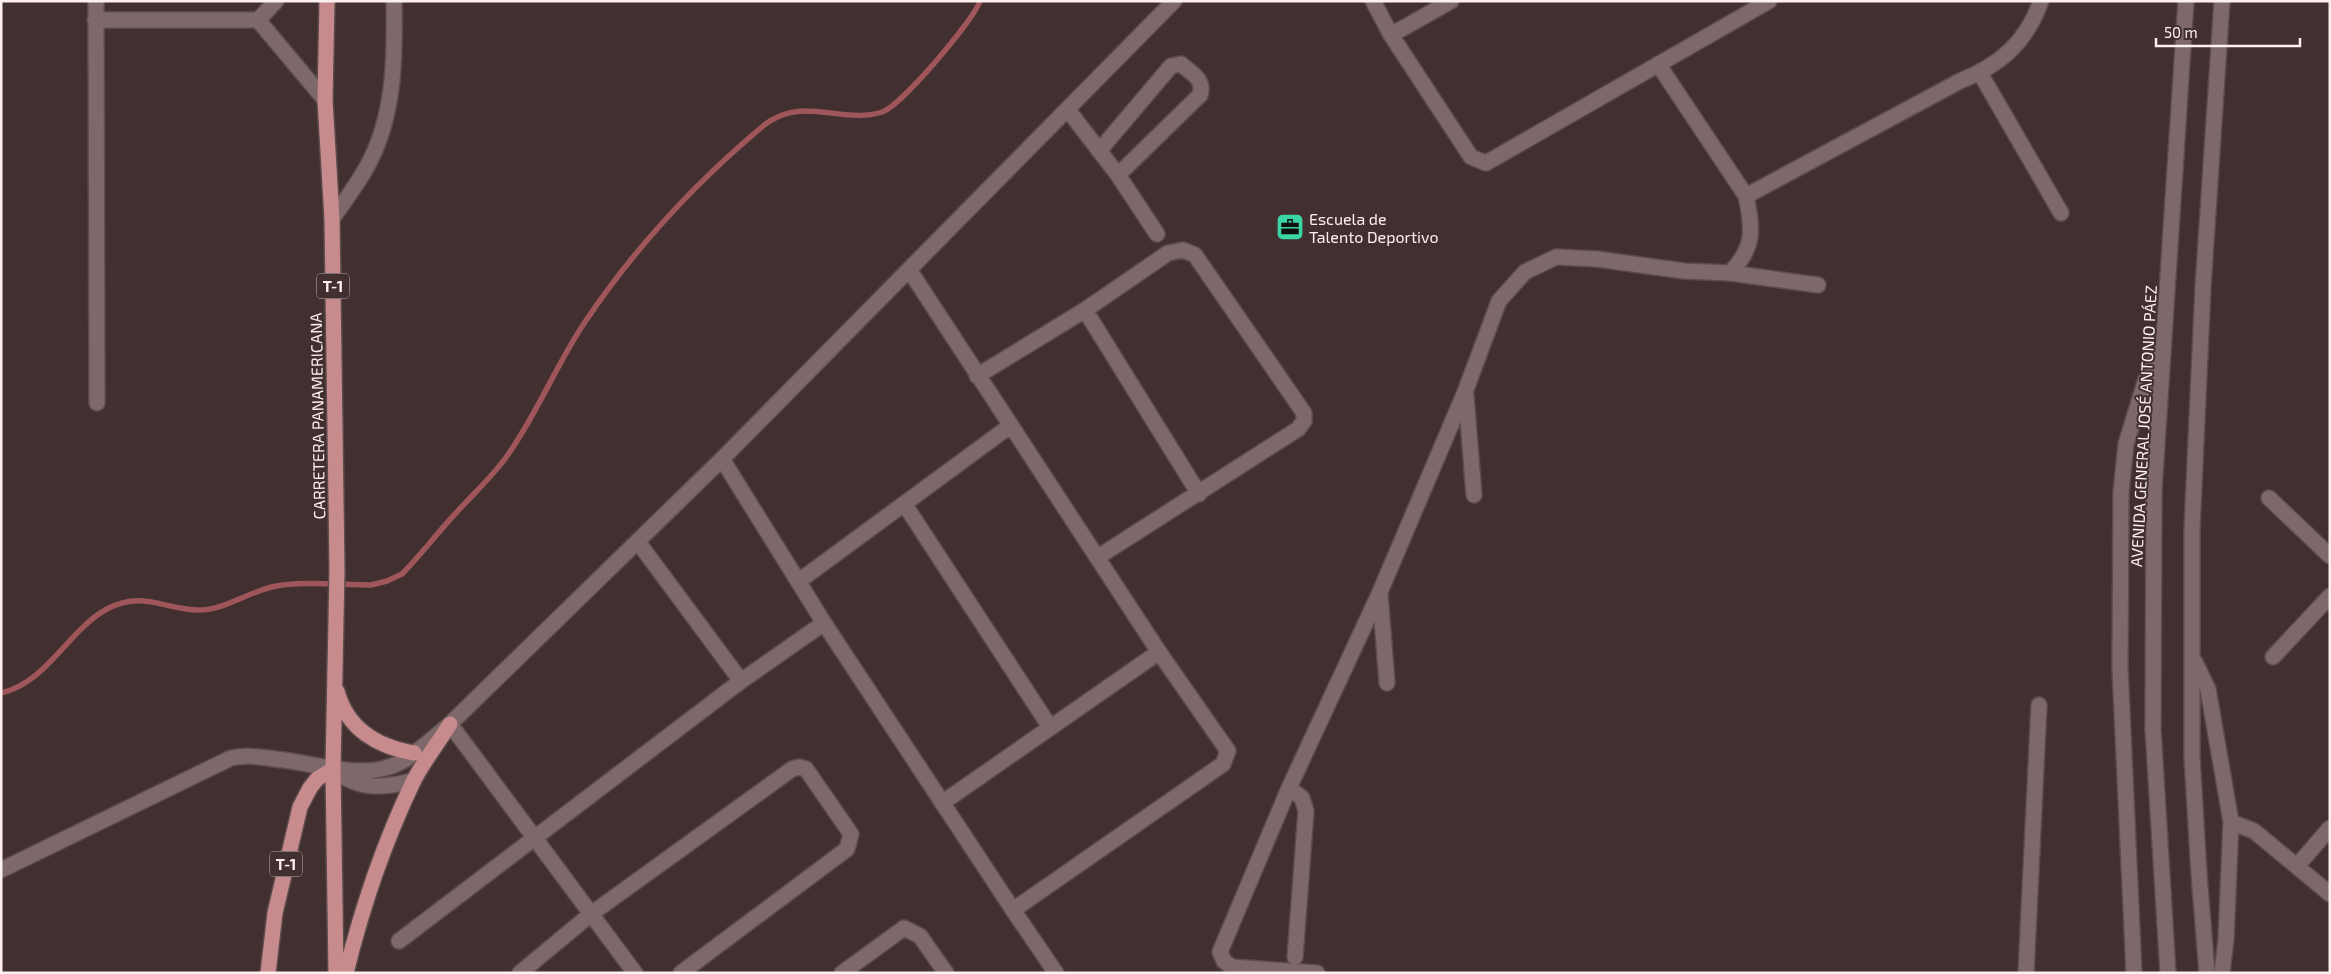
<svg xmlns="http://www.w3.org/2000/svg" width="2331" height="974" font-family="'Exo 2',sans-serif">
  <rect width="100%" height="100%" fill="#422f2f"/>
  <g fill="none" stroke-linecap="round" stroke-linejoin="round">
    <path stroke="#9e565a" stroke-width="5.5" d="M1,693C47,683 68,630 107,609C141,591 162,608 196,610C222,611 243,595 268,588C294,580 342,585 371,585L387,581L402,574C421,555 437,533 456,513C473,494 493,476 507,456C537,414 556,365 585,322C634,249 695,183 763,126C802,94 841,125 882,112C900,107 974,20 980,1"/>
    <defs>
      <path id="minor" d="M96,1L97,403
        M1373,1L1391,35L1471,157L1486,163L1769,1
        M95,20H258L325,100
        M258,20L276,1
        M1391,35L1451,1
        M1980,73L2061,213
        M1068,110L1118,175L1157,234
        M1099,151L1171,66L1181,64C1191,73 1205,79 1200,95L1118,175
        M1746,196L1960,81C2000,65 2026,43 2041,1
        M332,219C345,200 361,180 371,159C395,110 395,54 394,1
        M1730,273L1818,285
        M1085,310L1199,494
        M977,376L1085,310L1168,253L1183,250L1195,255L1304,413V421L1298,429L1098,557
        M1466,396L1474,495
        M722,459L824,623L1013,910L1223,764L1228,751L1159,652L910,271
        M2269,498L2330,556
        M905,505L1050,727
        M638,542L741,681
        M799,581L1010,426
        M1380,594L1387,683
        M2273,657L2330,596
        M2195,662L2208,689L2231,822L2226,939L2222,973
        M450,724L635,973
        M333,769C357,790 385,789 414,780
        M1289,788L1302,798L1306,811L1295,957
        M942,803L1159,652
        M2231,822L2254,831L2330,894
        M2297,866L2330,828
        M1,870L231,758C249,754 265,758 284,760C321,765 366,781 401,762C419,752 434,737 450,724L722,459L1174,1
        M1013,910L1056,973
        M399,941L741,681L824,623
        M520,973L591,914L792,769L799,767L806,769L851,834L847,849L681,973
        M842,973L904,928L920,936L946,973
        M1317,973L1232,967L1224,961L1220,952L1289,788L1380,592L1465,392L1499,301L1525,272L1556,257L1597,259L1684,271L1730,273C1755,247 1753,229 1746,196L1658,64
        M2026,973L2039,705
        M2134,973L2120,668L2121,492L2126,444L2146,379L2159,353
        M2168,973L2153,729L2154,490L2186,1
        M2207,973L2199,874L2192,757V529L2203,287L2222,1"/>
      <path id="major" d="M327,1L325,100L332,219L337,570L333,769L336,973
        M337,691C347,729 378,747 414,753
        M268,973L275,913L300,807L310,788L317,779L333,769
        M346,973C362,907 384,843 413,782C423,762 438,743 450,724"/>
    </defs>
    <use href="#minor" stroke="#5b4b4b" stroke-width="18"/>
    <use href="#major" stroke="#5b4b4b" stroke-width="18"/>
    <use href="#minor" stroke="#7e6869" stroke-width="15"/>
    <use href="#major" stroke="#c78b8e" stroke-width="15"/>
  </g>
  <defs>
    <symbol id="office-square" viewBox="-11 -11 22 22"><rect x="-9" y="-9" width="18" height="18" rx="4" fill="#3ad4a5" stroke="#422f2f"/><path d="M-6-3h4V-5.5h4V-3h4V5H-6ZM-1-4.5V-3h2v-1.5ZM-6 0V1H6V0Z" fill="#111"/></symbol>
  </defs>
  <g fill-rule="evenodd">
    <use href="#office-square" x="1274" y="211" width="32" height="32"/>
  </g>
  <g text-anchor="middle" dominant-baseline="central" stroke-width="4" stroke-linejoin="round" paint-order="stroke">
    <g fill="#422f2f" stroke="#c5b6b6" stroke-width="1">
      <rect x="317" y="273.5" width="32" height="25" rx="4"/>
      <rect x="270" y="851.5" width="32" height="25" rx="4"/>
    </g>
    <g font-size="15" font-weight="bold" fill="#fdf0f0">
      <text x="333" y="286">T-1</text>
      <text x="286" y="864">T-1</text>
    </g>
    <g font-size="16" fill="#fdf0f0" stroke="#422f2f" text-anchor="start">
      <text x="1309" y="218">Escuela de<tspan x="1309" dy="18">Talento Deportivo</tspan></text>
    </g>
    <g font-size="16" fill="#fdf0f0" stroke="#422f2f">
      <text transform="translate(317 416) rotate(-91)">CARRETERA PANAMERICANA</text>
      <text transform="translate(2143 426) rotate(-87)">AVENIDA GENERAL JOSÉ ANTONIO PÁEZ</text>
    </g>
  </g>
  <rect width="2331" height="974" fill="none" stroke="#fdf0f0" stroke-width="5"/>
  <path d="M2156 38v8h144v-8" fill="none" stroke="#fdf0f0" stroke-width="2.5"/>
  <text x="2164" y="38" font-size="15" fill="#fdf0f0" stroke="#422f2f" stroke-width="4" paint-order="stroke">50 m</text>
</svg>
